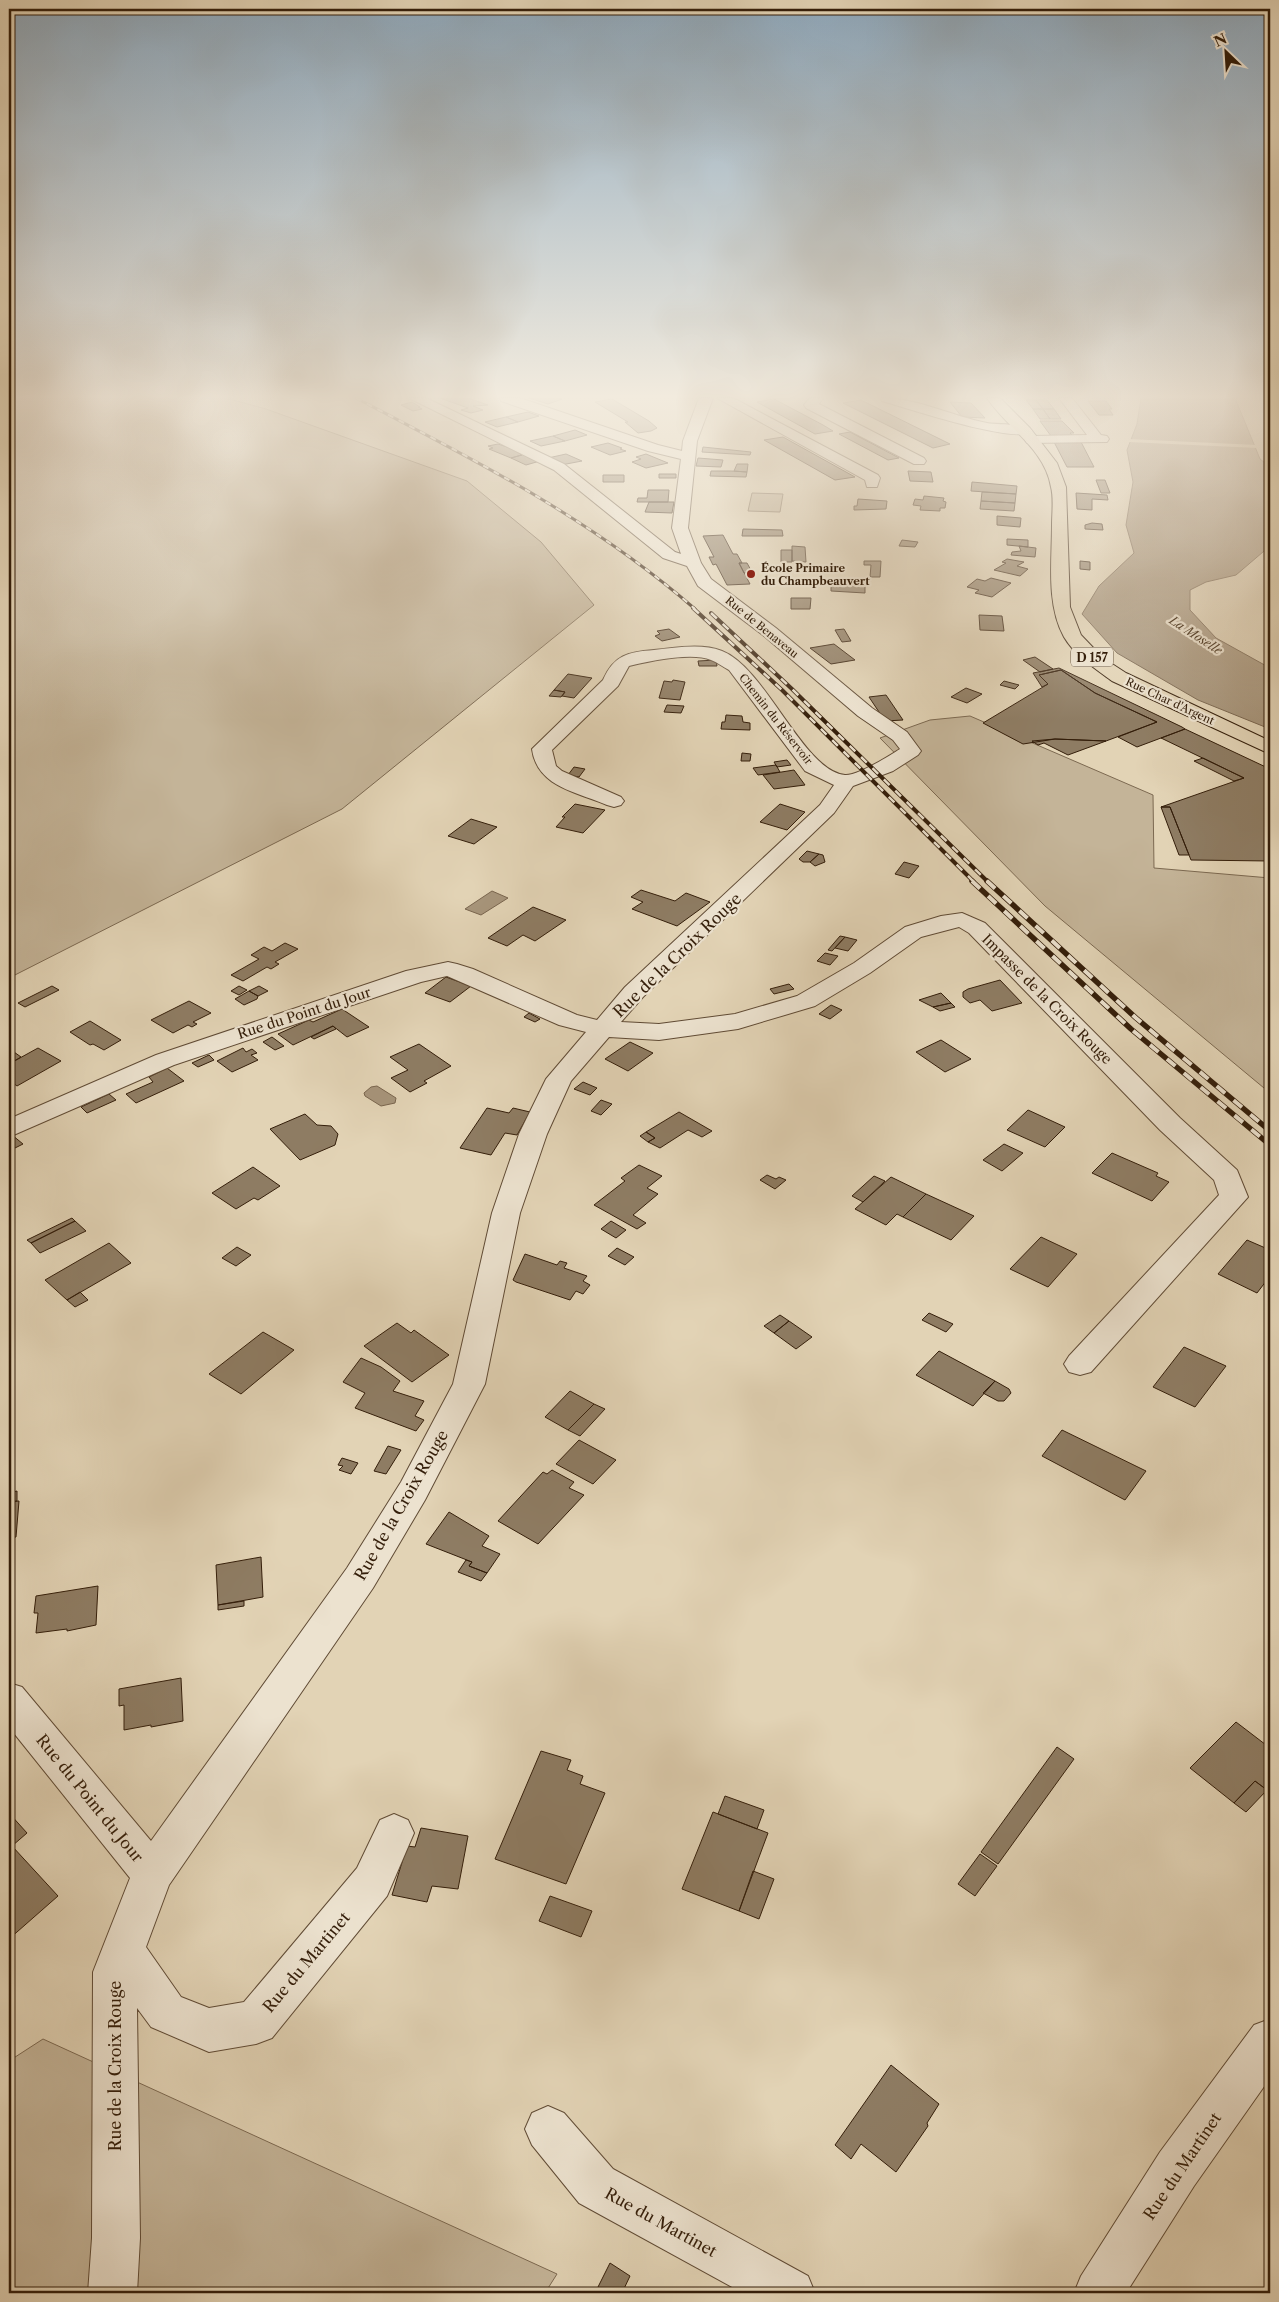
<svg xmlns="http://www.w3.org/2000/svg" width="1279" height="2302" font-family="'Libre Caslon Text',serif">
  <rect width="100%" height="100%" fill="#e2d3b5"/>
  <filter id="stains"><feTurbulence type="fractalNoise" baseFrequency=".004" numOctaves="4"/><feColorMatrix values="0 0 0 0 .2 0 0 0 0 .09 0 0 0 0 .02 0 0 0 .5 -.17"/></filter>
  <radialGradient id="worn" r=".72"><stop offset=".6" stop-color="#630" stop-opacity="0"/><stop offset="1" stop-color="#630" stop-opacity=".3"/></radialGradient>
  <path fill="#c4b498" stroke="#7c6951" d="M9,398H226L266,409L467,481L541,542L594,605L342,809L9,978Z
    M752,493L783,494L780,512L748,511Z
    M970,716L1153,795L1154,868L1270,878V1093L1045,906L880,738L930,720Z
    M43,2039L557,2274L545,2293H9V2061Z"/>
  <path fill="#a7957b" stroke="#79654e" d="M1141,398H1235L1260,459L1270,467V546L1236,575L1206,582L1190,590V610L1216,638L1270,668V729L1198,700L1117,653L1082,614L1099,586L1134,553L1126,525L1133,482L1127,450L1137,424Z
    M492,891L508,898L481,915L465,909Z
    M377,1086L396,1098L395,1103L381,1106L365,1096L364,1093L371,1087Z"/>
  <path fill="#e2d3b5" d="M1128,439L1257,445L1258,448L1128,442Z"/>
  <path fill="#8e7c63" stroke="#341e0a" d="M440,398H468L488,405L473,406L483,410L471,413L461,410L468,408Z
    M529,398H558L562,399L548,404Z
    M612,399L649,421L657,428L651,431L638,433L625,422H628L595,402Z
    M774,399L823,425L833,431L815,434L757,402Z
    M861,400L950,444L933,448L843,403Z
    M1026,400H1036L1043,409H1033Z
    M1036,400H1047L1054,409H1043Z
    M1088,401H1106L1112,409H1109L1113,415H1099Z
    M412,402L420,407H418L422,409L413,411L401,405Z
    M950,402L971,403L985,418L962,417Z
    M1033,409H1043L1050,419H1040Z
    M1043,409H1054L1061,419H1050Z
    M528,412L539,416L518,422L506,417Z
    M506,417L518,422L497,427L485,422Z
    M1040,421H1062L1074,433H1070L1073,436H1051Z
    M575,430L587,435L565,441L553,436Z
    M850,432L899,458L888,460L839,434Z
    M553,436L565,441L541,446L530,441Z
    M783,437L855,477L835,480L764,440Z
    M1054,442H1081L1094,467H1067Z
    M608,443L622,448L620,449L626,451L610,455L591,447Z
    M498,444L513,449L523,453L520,454L522,455L511,458L489,449L493,448L488,446Z
    M703,447L751,452L750,455L702,452Z
    M525,454L540,461L526,465L511,458Z
    M566,454L582,461L561,465L548,458Z
    M646,454L668,463L646,468L632,462L641,459L636,457Z
    M698,458L723,460L721,467L696,466Z
    M737,464H748L747,472L734,471Z
    M711,471H731L747,472L746,477L710,476Z
    M908,471L931,472L933,482L910,481Z
    M659,474H676V478H659Z
    M603,475H624V482H603Z
    M1096,480H1105L1110,493H1101Z
    M972,482L1017,486L1016,494L971,491Z
    M648,490H669L668,502H637L638,498H647Z
    M982,492L1016,494L1015,503L981,501Z
    M1076,493L1107,495L1108,500L1092,499V510L1077,509Z
    M924,496L944,498L943,501L946,502L945,508H940V511L920,510L921,506L913,505L915,499L923,500Z
    M858,499L887,501L886,509L854,510V506H857Z
    M981,501L1015,503L1014,511L980,509Z
    M649,502H674L672,513L645,512Z
    M997,516L1021,518L1020,527L997,525Z
    M1092,523L1102,524L1103,530L1085,529V525Z
    M743,529L782,530L783,536H742Z
    M723,535L733,554H737L742,563H739L750,584L727,585L716,564L713,565L709,557H714L703,536Z
    M1007,539L1028,540V547L1007,545Z
    M902,540L918,542L915,547L899,546Z
    M792,546L805,547L806,562L792,561Z
    M1019,546L1036,548L1035,557L1011,555L1012,552L1021,551Z
    M781,550H792V562H781Z
    M1007,559L1024,562L1017,566L1028,569L1020,576L994,570L1006,563L1002,562Z
    M864,561H881L880,577H870L871,565H864Z
    M1080,561L1090,562V570L1080,569Z
    M739,563H747L752,572L744,573Z
    M991,578L1011,583L992,597L975,593L979,590L967,587L977,579L985,581Z
    M831,581L865,582V593L831,591Z
    M791,598H811L810,609H791Z
    M979,615L1002,616L1004,631L980,630Z
    M669,629L680,637L662,641L655,636L660,634L657,631Z
    M844,629L851,641L842,642L835,630Z
    M834,644L855,660L831,664L810,648Z
    M1035,657L1053,669L1040,672L1023,660Z
    M716,660L717,666H699L698,661Z
    M1059,668L1182,727L1185,729L1137,747L1118,737L1157,722L1095,693L1061,670L1039,675L1048,684L1042,687L1033,673Z
    M1061,670L1095,693L1157,722L1106,741L1055,739L1023,744L983,723L1048,684L1039,675Z
    M568,674L592,678L574,698L562,696L565,692L554,690Z
    M673,680L685,682L680,700L659,698L664,681L672,682Z
    M1004,681L1019,685L1015,689L1000,685Z
    M966,688L982,694L967,703L951,697Z
    M554,690L565,692L561,697L549,696Z
    M886,695L903,720L885,721L869,697Z
    M667,705L684,706L681,713L664,712Z
    M726,715L742,716L743,722L750,723V730L721,729L722,722H725Z
    M1185,729L1270,769V861L1191,860L1170,807H1161L1244,778L1161,738Z
    M1055,739L1106,741L1068,755L1044,743L1038,745L1032,741Z
    M742,753L751,754L750,761H741Z
    M1203,758L1244,778L1234,781L1194,761Z
    M787,760L791,765L777,767L774,762Z
    M776,765L780,772L758,775L753,768Z
    M574,767L585,769L579,777L568,775Z
    M794,770L805,785L774,789L763,775Z
    M575,804L605,810L583,833L556,827L565,817H562Z
    M780,804L805,812L787,830L760,822Z
    M1161,807H1170L1189,855H1179Z
    M471,819L497,827L474,844L448,836Z
    M807,851L819,854L810,862H803L799,859Z
    M819,854L823,855L825,862L815,866L810,862Z
    M904,862L919,866L909,878L895,874Z
    M641,890L675,901L686,893L710,902L677,926L632,909L643,902L631,897Z
    M533,907L566,920L535,941L523,935L507,946L488,938Z
    M840,936L845,937L832,951L828,950Z
    M845,937L857,940L848,951L835,948Z
    M285,943L298,949L275,962L279,964L271,969L267,967L243,981L231,975L259,959L251,955L264,947L272,951Z
    M825,953L838,956L830,965L817,961Z
    M446,977L471,986L450,1002L425,993Z
    M1000,980L1022,1003L992,1011L980,1000L970,1003L963,997V992L968,989Z
    M789,984L794,989L774,994L770,989Z
    M52,986L59,990L25,1007L18,1003Z
    M239,986L247,990L239,995L231,991Z
    M259,986L268,991L258,996L249,991Z
    M249,991L258,996L257,999L244,1005L235,999Z
    M941,993L951,1003L933,1007L919,1000Z
    M189,1001L211,1013L193,1022L197,1024L192,1027L188,1025L173,1033L151,1020Z
    M951,1003L955,1007L940,1011L933,1007Z
    M831,1005L842,1010L830,1019L819,1014Z
    M342,1009L369,1027L347,1037L333,1026L293,1045L278,1034L309,1020L313,1022Z
    M529,1013L540,1019L535,1022L524,1017Z
    M90,1021L121,1040L104,1050L93,1044L90,1045L70,1032Z
    M333,1026L336,1029L314,1039L311,1037Z
    M272,1037L284,1046L275,1050L263,1042Z
    M941,1040L971,1059L945,1072L916,1052Z
    M630,1042L653,1053L628,1071L605,1059Z
    M419,1044L451,1066L424,1081L427,1083L410,1092L391,1078L408,1070L390,1057Z
    M38,1048L61,1061L17,1086L9,1080V1064Z
    M243,1048L246,1052L252,1049L257,1053L251,1055L258,1060L232,1072L217,1061Z
    M14,1052L21,1057L9,1064V1055Z
    M209,1055L214,1060L198,1067L192,1063Z
    M167,1068L184,1081L136,1103L126,1094L153,1082L149,1077Z
    M583,1082L597,1088L590,1095L574,1089Z
    M109,1094L116,1100L87,1113L81,1107Z
    M601,1100L612,1104L601,1115L591,1111Z
    M487,1108L509,1113L513,1108L530,1112L517,1135L505,1133L491,1155L460,1148Z
    M1028,1110L1065,1127L1045,1147L1007,1130Z
    M679,1112L712,1131L702,1137L688,1130L660,1148L648,1142L655,1138L646,1132Z
    M305,1114L317,1125L331,1126L338,1134L335,1145L300,1160L270,1129Z
    M646,1132L655,1138L648,1142L640,1136Z
    M12,1135L23,1144L9,1151V1137Z
    M1004,1144L1023,1153L1002,1171L983,1160Z
    M1112,1153L1158,1173L1156,1176L1169,1182L1152,1201L1092,1173Z
    M639,1165L662,1176L647,1188L658,1194L633,1215L646,1223L637,1229L594,1205L625,1181L621,1178Z
    M253,1167L280,1186L258,1200L254,1198L236,1209L212,1193Z
    M767,1175L776,1179L779,1177L786,1180L775,1189L760,1180Z
    M874,1176L885,1181L863,1202L852,1196Z
    M891,1177L926,1194L903,1217L897,1214L886,1225L855,1209Z
    M926,1194L974,1216L951,1240L903,1217Z
    M72,1218L75,1221L31,1243L27,1240Z
    M75,1221L86,1231L40,1253L31,1243Z
    M611,1221L626,1230L616,1238L601,1229Z
    M1041,1237L1077,1254L1048,1287L1010,1269Z
    M1247,1240L1270,1250V1276L1257,1293L1218,1274Z
    M109,1243L131,1263L67,1300L45,1280Z
    M237,1247L251,1255L236,1266L222,1258Z
    M617,1248L634,1257L625,1265L608,1256Z
    M525,1254L557,1265L560,1261L567,1263L564,1268L587,1276L583,1281L590,1285L583,1294L576,1291L570,1300L516,1282L513,1280Z
    M80,1292L88,1300L75,1307L67,1300Z
    M929,1313L953,1324L946,1332L922,1320Z
    M780,1315L789,1321L774,1333L764,1326Z
    M789,1321L812,1337L796,1349L774,1333Z
    M397,1323L411,1333L414,1330L449,1355L412,1382L364,1346Z
    M263,1332L294,1350L241,1394L209,1374Z
    M1184,1347L1226,1366L1195,1407L1153,1387Z
    M939,1351L995,1381L973,1406L916,1375Z
    M361,1358L381,1367L400,1381L393,1391L424,1401L415,1416L424,1420L416,1431L355,1408L365,1393L343,1382Z
    M995,1381L1009,1389L1011,1393L1004,1401H998L983,1393Z
    M570,1391L594,1404L568,1430L545,1417Z
    M594,1404L605,1409L580,1436L568,1430Z
    M1062,1430L1146,1471L1125,1500L1042,1456Z
    M579,1440L616,1460L593,1484L556,1464Z
    M388,1446L401,1450L386,1474L374,1471Z
    M342,1458L358,1463L351,1474L339,1470L343,1466L338,1465Z
    M552,1470L574,1482L569,1488L584,1495L538,1544L498,1521L543,1472L547,1474Z
    M17,1491V1501L9,1502V1493Z
    M19,1501L16,1537L9,1538V1502Z
    M449,1512L489,1536L482,1546L500,1554L487,1573L469,1566L472,1562L426,1544Z
    M261,1557L263,1597L218,1605L216,1565Z
    M466,1560L472,1562L469,1566L487,1573L481,1581L458,1572Z
    M98,1586L96,1625L67,1631V1629L36,1633L38,1613H34L36,1596Z
    M244,1601V1606L218,1610V1605Z
    M181,1678L183,1721L151,1727V1725L124,1730V1705L119,1706V1689Z
    M1236,1722L1270,1748V1786L1267,1790L1255,1781L1234,1803L1190,1768Z
    M1057,1747L1074,1759L998,1864L981,1852Z
    M541,1751L571,1760L567,1770L583,1776L580,1784L605,1793L566,1884L495,1859Z
    M1255,1781L1267,1790L1246,1812L1234,1803Z
    M725,1796L764,1810L757,1829L718,1814Z
    M713,1812L768,1833L739,1911L682,1889Z
    M9,1813L27,1833L12,1846L58,1896L9,1939Z
    M421,1828L468,1836L458,1889L432,1886L427,1902L392,1895L407,1846L415,1847Z
    M980,1854L997,1866L975,1896L958,1884Z
    M753,1871L774,1879L759,1919L739,1911Z
    M550,1896L592,1911L581,1937L539,1921Z
    M891,2065L939,2104L927,2123L928,2126L896,2172L861,2144L851,2159L835,2145Z
    M610,2263L630,2276L622,2293H595Z"/>
  <g fill="none" stroke-linecap="round" stroke-linejoin="round">
    <defs>
      <path id="minor" d="M409,398H426L564,464L675,552L681,554L672,528L681,459L648,451L501,401L500,398H520L658,445L682,451L683,441L699,398H713L697,441L688,528L701,563L711,579L776,628L872,708L907,732L921,751L918,755L893,771L853,786L834,813L643,997L621,1022L659,1024L735,1014L797,996L854,963L905,927L941,916L962,913L985,923L1180,1118L1237,1170L1248,1197L1091,1372L1080,1375L1069,1372L1064,1364L1069,1356L1219,1195L1214,1180L1160,1130L969,933L959,927L921,937L870,973L815,1006L738,1029L659,1040L609,1037L571,1081L547,1134L520,1213L485,1384L425,1500L373,1588L169,1885L146,1947L181,1997L209,2008L244,2002L357,1868L380,1820L394,1814L408,1820L414,1833L387,1896L272,2038L256,2044L209,2052L151,2027L137,2008L140,2238L137,2293H88L92,2238L93,1972L130,1878L9,1727V1683L22,1687L151,1841L347,1568L401,1482L453,1384L492,1213L519,1134L546,1079L586,1032L559,1025L447,976L421,982L174,1065L9,1137V1119L156,1055L406,971L448,962L457,964L473,969L577,1015L597,1020L625,987L820,805L834,785L805,771L729,670C723,667 717,662 711,660C692,652 650,661 629,666L618,686L552,750L556,766L562,771L621,797L624,801L621,805L614,807L607,805C577,792 537,787 532,749L603,680C614,655 628,652 654,650C676,648 701,643 722,651C766,668 803,771 845,775C857,776 889,756 900,749L893,740L858,716L764,636L698,586L687,566L663,558L554,470Z
        M717,398H733L878,475L880,478L877,487H867L865,480Z
        M810,398H823L819,404L924,458L926,461L924,464H914L806,408L804,405Z
        M881,398C918,398 951,416 987,423C997,425 1026,423 1032,431C1020,446 904,407 882,401Z
        M1059,398H1072L1101,435L1107,436L1109,439L1107,442L1027,443L1025,440L1027,437L1032,436L1087,435Z
        M1270,2019V2078L1194,2186L1126,2293H1074L1081,2276L1160,2152L1254,2025Z
        M548,2106L564,2113L613,2169L808,2276L815,2293H743L579,2203L532,2145L525,2129L532,2113Z"/>
      <path id="major" d="M987,398H1000L1030,428L1057,463L1066,487L1070,607L1081,635L1103,658L1126,673L1270,741V754L1112,681C1096,669 1075,656 1064,637C1046,604 1052,562 1052,525C1052,513 1054,498 1051,487C1045,449 1007,428 987,398Z"/>
    </defs>
    <use href="#minor" stroke="#604b35" stroke-width="2"/>
    <use href="#major" stroke="#341e0a" stroke-width="2"/>
    <use href="#minor" fill="#ece2cf" fill-rule="evenodd"/>
    <use href="#major" fill="#e2d3b5" fill-rule="evenodd"/>
    <defs>
      <path id="rail-far2" d="M356,398C475,460 593,520 695,609"/>
      <path id="rail-far1" d="M693,608L782,690L974,882
        M711,613L792,689L988,882"/>
      <path id="rail" d="M972,881L1131,1029L1270,1145
        M987,881L1136,1018L1270,1131"/>
    </defs>
    <use href="#rail-far2" stroke="#341e0a" stroke-width="3"/>
    <use href="#rail-far1" stroke="#341e0a" stroke-width="4"/>
    <use href="#rail" stroke="#341e0a" stroke-width="5.5"/>
    <use href="#rail-far2" stroke="#ece2cf" stroke-width="2" stroke-dasharray="6" stroke-linecap="butt"/>
    <use href="#rail-far1" stroke="#ece2cf" stroke-width="2.5" stroke-dasharray="8" stroke-linecap="butt"/>
    <use href="#rail" stroke="#ece2cf" stroke-width="4" stroke-dasharray="11" stroke-linecap="butt"/>
  </g>
  <linearGradient id="sky" x2="0" y2="1"><stop stop-color="#8ea8bc"/><stop offset="0.55" stop-color="#f2ebde"/><stop offset="1" stop-color="#f2ebde" stop-opacity="0"/></linearGradient>
  <rect width="1279" height="721" fill="url(#sky)"/>
  <circle fill="#8f2418" stroke="#ece2cf" stroke-width="2" cx="751" cy="574" r="5"/>
  <g text-anchor="middle" dominant-baseline="central" stroke-width="4.5" stroke-linejoin="round" paint-order="stroke">
    <g font-size="11" font-weight="bold" fill="#341e0a" stroke="#ece2cf" text-anchor="start">
      <text x="761" y="568">École Primaire<tspan x="761" dy="13">du Champbeauvert</tspan></text>
    </g>
    <g font-size="11" fill="#341e0a" stroke="#ece2cf">
      <text transform="translate(762 627) rotate(39)">Rue de Benaveau</text>
      <text transform="translate(1170 701) rotate(25)">Rue Char d'Argent</text>
      <text transform="translate(776 719) rotate(52)">Chemin du Réservoir</text>
    </g>
    <g font-size="12" font-style="italic" fill="#5c4832" stroke="#ece2cf">
      <text transform="translate(1196 635) rotate(33)">La Moselle</text>
    </g>
    <rect fill="#ece2cf" stroke="#6b5945" stroke-width="1" x="1071" y="647.5" width="42" height="19" rx="4"/>
    <g font-size="12" font-weight="bold" fill="#341e0a">
      <text x="1092" y="657">D 157</text>
    </g>
    <g font-size="14" fill="#341e0a" stroke="#ece2cf">
      <text transform="translate(1047 999) rotate(45)">Impasse de la Croix Rouge</text>
      <text transform="translate(304 1013) rotate(-18)">Rue du Point du Jour</text>
    </g>
    <g font-size="16" fill="#341e0a" stroke="#ece2cf">
      <text transform="translate(677 955) rotate(-44)">Rue de la Croix Rouge</text>
      <text transform="translate(401 1505) rotate(-60)">Rue de la Croix Rouge</text>
      <text transform="translate(90 1798) rotate(51)">Rue du Point du Jour</text>
      <text transform="translate(306 1962) rotate(-50)">Rue du Martinet</text>
      <text transform="translate(115 2066) rotate(-90)">Rue de la Croix Rouge</text>
      <text transform="translate(1182 2166) rotate(-56)">Rue du Martinet</text>
      <text transform="translate(661 2222) rotate(29)">Rue du Martinet</text>
    </g>
  </g>
  <rect width="1279" height="2302" fill="none" stroke="#e2d3b5" stroke-width="30"/>
  <rect x="10" y="10" width="1259" height="2282" fill="none" stroke="#341e0a" stroke-width="2.5"/>
  <rect x="15" y="15" width="1249" height="2272" fill="none" stroke="#341e0a"/>
  <g transform="translate(1226 52) rotate(335)" stroke="#ece2cf" stroke-width="4" paint-order="stroke">
  <path d="M0-4L9 19L0 12L-9 19Z" fill="#341e0a"/>
  <text y="-8" font-size="14" font-weight="bold" text-anchor="middle" fill="#341e0a">N</text>
  </g>
  <rect width="100%" height="100%" filter="url(#stains)"/>
  <rect width="100%" height="100%" fill="url(#worn)"/>
</svg>
